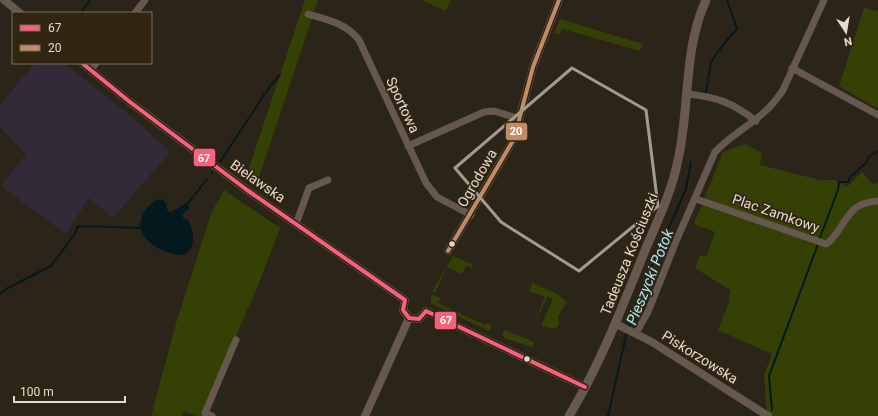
<svg xmlns="http://www.w3.org/2000/svg" width="878" height="416" font-family="Roboto,sans-serif">
  <rect width="100%" height="100%" fill="#2b2419"/>
  <path fill="#302b37" d="M35,63H64L131,116L170,152L113,218L89,198L66,234L1,186L26,154L0,127V105Z"/>
  <path fill="#354005" d="M305,0H318L256,186L245,180Z
    M421,0H451L446,11Z
    M864,8L878,11V109L839,86Z
    M560,19L643,44L640,51L562,29L560,34L554,33Z
    M745,144L762,153L760,165L820,180H835L847,187L862,172L874,185L878,182V416H773L767,413L764,375L772,354L718,330L729,302L730,290L695,268L700,255L706,257L715,232L694,224L723,152Z
    M224,190L280,228L257,288L201,416H196L184,411L182,416H151L177,320L211,214Z
    M453,256L472,264L473,266L472,268L466,266L462,274L447,267L435,293L432,292Z
    M533,283L557,294L567,302L558,316L559,325L554,329L541,326L553,299L548,296L532,327L545,297L529,291Z
    M431,294L441,298L438,303L485,325L487,323L491,324V329L489,331L436,306L431,303Z
    M505,330L534,342L532,347L504,338L502,333Z"/>
  <path fill="#04191d" d="M161,199L167,204L166,208L170,213L186,203L190,208L182,215L184,219H187C194,229 197,246 185,255C164,256 129,237 144,212C148,206 154,200 161,199Z"/>
  <g fill="none" stroke-linecap="round" stroke-linejoin="round">
    <path stroke="#04191d" stroke-width="2" d="M81,13L90,0
      M706,92L711,62L722,46L737,29L727,0
      M220,162L270,86L280,75
      M212,173V172
      M186,206L207,179
      M819,240L838,190L839,182H848L850,177L867,162L869,156L878,151
      M0,294L6,289L51,266L74,235L78,226L142,228
      M629,327L643,286L686,189L691,162
      M772,410L769,376L818,244
      M608,416L627,331"/>
    <path stroke="#66574f" stroke-width="7" d="M135,13L145,0
      M308,14C327,20 346,23 359,40L426,183L437,197L471,215
      M792,68L878,115
      M91,70L96,63
      M688,94C717,97 733,103 756,121
      M408,146L484,112L494,111L520,119
      M696,199L826,244C830,242 832,239 835,235C850,216 850,203 878,201
      M296,224L309,188L328,180
      M636,333L648,312L677,239L715,152C738,128 763,121 783,90L824,0
      M212,416L205,413L236,340"/>
    <path stroke="#66574f" stroke-width="8" d="M4,0L20,13
      M82,63L130,102L247,190L405,300L403,310L409,318L419,319L426,311L585,387
      M448,251L514,139L533,67L559,0
      M616,324L652,342L768,416
      M365,416L409,318"/>
    <path stroke="#68584e" stroke-width="9" d="M569,416C601,363 623,305 646,248C658,220 672,191 678,160C690,108 683,50 706,0"/>
    <defs>
      <path id="bus-1" d="M82,63L130,102L247,190L405,300L403,310L409,318L419,319L426,311L585,387"/>
      <path id="bus-2" d="M448,251L514,139L533,67L559,0"/>
    </defs>
    <use href="#bus-1" stroke="#322512" stroke-width="7"/>
    <use href="#bus-2" stroke="#322512" stroke-width="7"/>
    <use href="#bus-1" stroke="#f8607d" stroke-width="4"/>
    <use href="#bus-2" stroke="#c18c65" stroke-width="4"/>
  </g>
  <path fill="none" stroke="#a39a8f" stroke-width="3" stroke-linejoin="round" d="M572,68L646,110L658,206L579,271L501,222L455,168Z"/>
  <g fill="#e3dace" stroke="#322512" stroke-width="1.5">
    <circle cx="452" cy="244" r="3.5"/>
    <circle cx="527" cy="359" r="3.5"/>
  </g>
  <g text-anchor="middle" dominant-baseline="central" stroke-width="3.5" stroke-linejoin="round" paint-order="stroke">
    <g font-size="14" fill="#e3dace" stroke="#322512">
      <text transform="translate(403 105) rotate(65)">Sportowa</text>
      <text transform="translate(477 178) rotate(-60)">Ogrodowa</text>
      <text transform="translate(258 181) rotate(35)">Bielawska</text>
      <text transform="translate(776 213) rotate(19)">Plac Zamkowy</text>
      <text transform="translate(629 254) rotate(-68)">Tadeusza Kościuszki</text>
      <text transform="translate(700 357) rotate(32)">Piskorzowska</text>
    </g>
    <g font-size="15" font-style="italic" fill="#a2ebf9" stroke="#322512">
      <text transform="translate(650 277) rotate(-68)">Pieszycki Potok</text>
    </g>
  </g>
  <g stroke="#322512" stroke-width="1.5">
    <rect x="505" y="122" width="23" height="19" rx="4" fill="#c18c65"/>
    <rect x="193" y="148" width="23" height="19" rx="4" fill="#f8607d"/>
    <rect x="434" y="311" width="23" height="19" rx="4" fill="#f8607d"/>
  </g>
  <g font-size="11" text-anchor="middle" font-weight="bold" fill="#fff">
    <text x="516" y="135">20</text>
    <text x="204" y="162">67</text>
    <text x="446" y="324">67</text>
  </g>
  <rect x="12" y="12" width="140" height="52" fill="#322512" stroke="#796d5d"/>
  <rect x="20" y="25" width="20" height="6" fill="#f8607d" stroke="#796d5d"/>
  <text x="48" y="32" font-size="12" fill="#e3dace">67</text>
  <rect x="20" y="45" width="20" height="6" fill="#c18c65" stroke="#796d5d"/>
  <text x="48" y="52" font-size="12" fill="#e3dace">20</text>
  <g transform="translate(846 32) rotate(168)" stroke="#322512" stroke-width="3" paint-order="stroke">
  <path d="M0-3L7 15L0 10L-7 15Z" fill="#e3dace"/>
  <text y="-6" font-size="11" font-weight="bold" text-anchor="middle" fill="#e3dace">N</text>
  </g>
  <path d="M14 396v6h111v-6" fill="none" stroke="#e3dace" stroke-width="2"/>
  <text x="20" y="396" font-size="12" fill="#e3dace" stroke="#322512" stroke-width="3" paint-order="stroke">100 m</text>
</svg>
